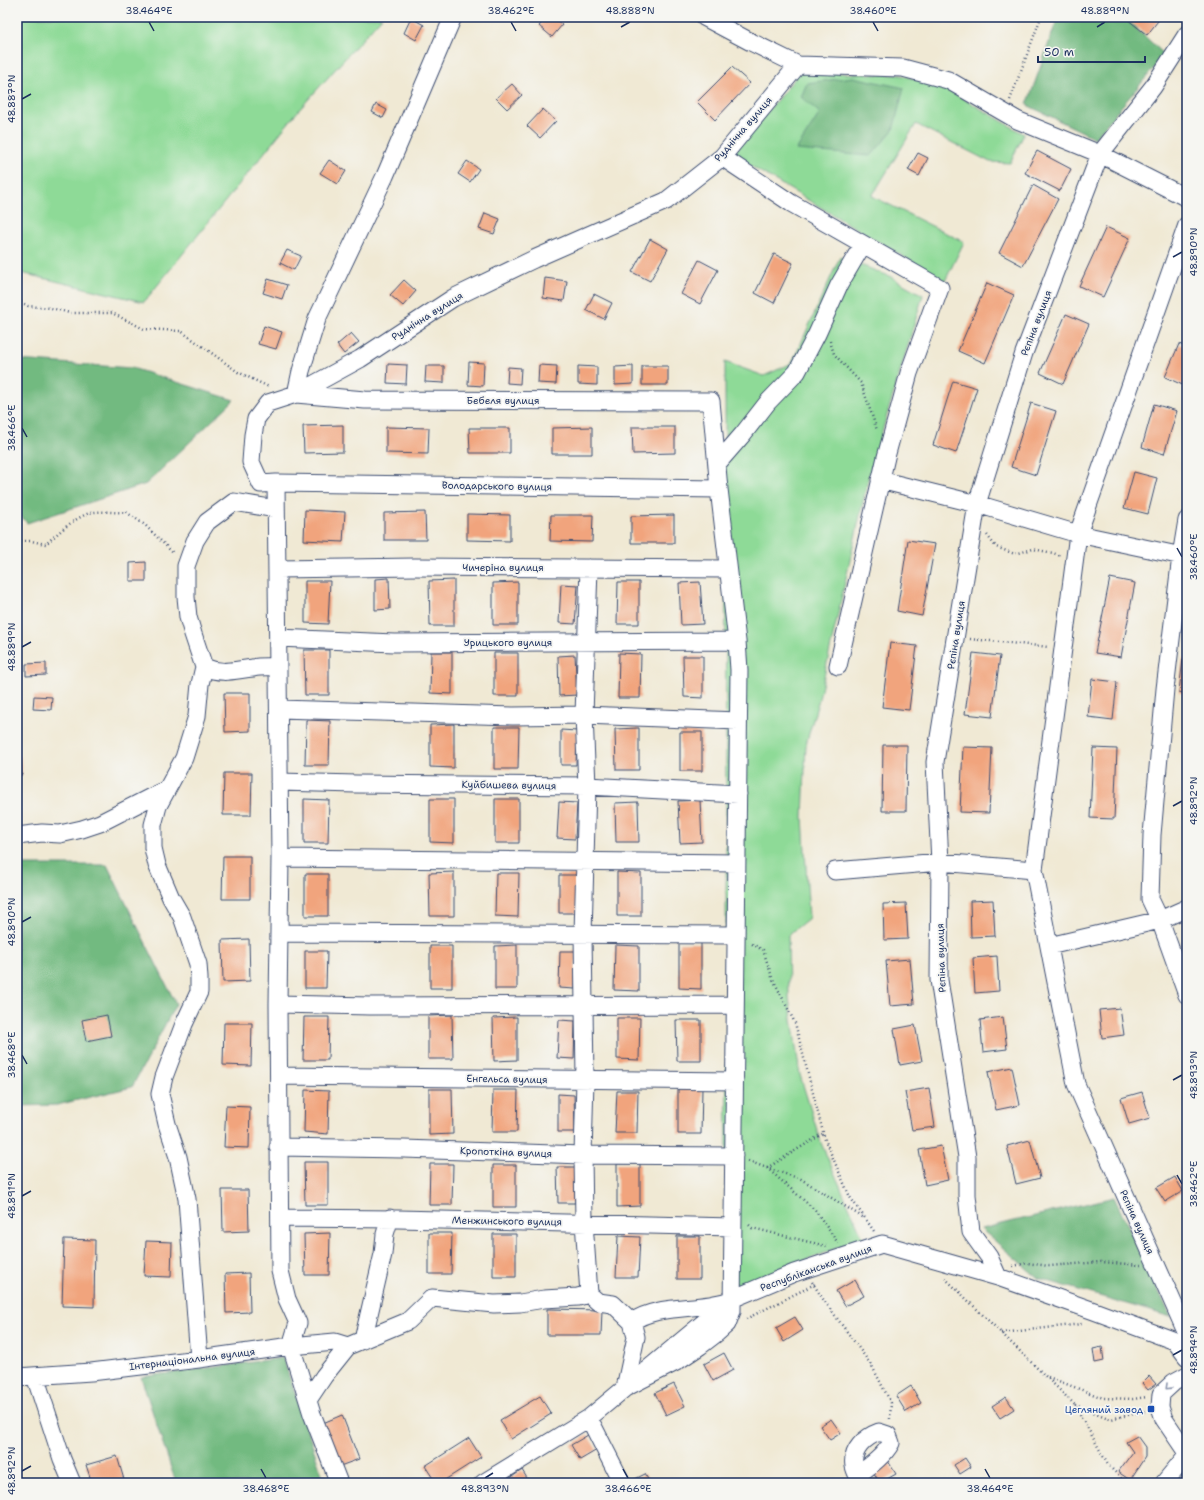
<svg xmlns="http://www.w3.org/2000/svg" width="1204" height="1500" font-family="'Shantell Sans',sans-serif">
  <rect width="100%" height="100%" fill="#f6f6f2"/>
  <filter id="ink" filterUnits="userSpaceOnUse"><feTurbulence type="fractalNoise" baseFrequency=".025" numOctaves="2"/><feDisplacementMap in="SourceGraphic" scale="8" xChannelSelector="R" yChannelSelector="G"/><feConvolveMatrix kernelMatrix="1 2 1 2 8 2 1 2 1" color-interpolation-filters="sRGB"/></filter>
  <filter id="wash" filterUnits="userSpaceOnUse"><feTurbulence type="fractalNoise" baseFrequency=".012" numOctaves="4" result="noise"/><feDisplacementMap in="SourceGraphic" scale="16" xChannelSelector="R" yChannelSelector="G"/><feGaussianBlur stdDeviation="0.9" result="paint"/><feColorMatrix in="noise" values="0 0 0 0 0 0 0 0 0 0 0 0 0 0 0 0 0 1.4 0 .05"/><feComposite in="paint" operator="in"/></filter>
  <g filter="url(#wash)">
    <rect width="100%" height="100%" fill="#f0e9d4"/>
    <path fill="#8eda97" stroke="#54847a" d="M17,17H382L298,111L144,302L17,272Z
      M800,72L901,75L945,88L1024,134L1010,163L990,162L916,124L872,196L964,242L945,281L732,155Z
      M840,257L889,276L923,295L869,475L819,699L806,744L803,817L809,918L788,935L789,998L800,1075L821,1143L863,1238L727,1291L725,362L764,376L792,363Z"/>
    <path fill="#72ba80" stroke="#46746f" d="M1058,17H1124L1165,55L1095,138L1027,105Z
      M853,77L904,88L893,130L871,156L796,150L820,113L801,97L807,83Z
      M17,360L132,368L234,400L146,484L27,523L17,512Z
      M17,865H107L176,1004L132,1087L57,1105L17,1106Z
      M1114,1197L1171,1317L1038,1278L981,1229Z
      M283,1358L325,1483H176L141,1377Z"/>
    <g id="blocks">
      <path fill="#f1a47d" d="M547,17H553L562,25L552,37L539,26Z
        M1128,17H1161L1147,35L1127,19Z
        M411,18L424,25L416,40L404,33Z
        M732,67L750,83L715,120L697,102Z
        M512,84L522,95L507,109L496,98Z
        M376,104L387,110L383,118L372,112Z
        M543,109L556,121L540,138L527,126Z
        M1037,151L1071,169L1060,191L1025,173Z
        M918,153L928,158L919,176L908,170Z
        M329,160L346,171L338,184L320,173Z
        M467,161L479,169L470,182L458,174Z
        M1033,185L1058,199L1023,266L999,253Z
        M485,213L500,219L494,234L479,229Z
        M1106,227L1130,238L1103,297L1079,286Z
        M650,239L668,249L650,281L632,272Z
        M287,250L301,256L294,270L280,263Z
        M774,254L793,263L774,303L755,293Z
        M699,260L718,270L700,304L681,294Z
        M545,278L567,281L564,301L543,298Z
        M268,279L287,285L282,299L263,293Z
        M404,280L416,291L403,306L390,295Z
        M987,283L1014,295L985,363L958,351Z
        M594,294L612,303L604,319L586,310Z
        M1066,314L1089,324L1063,384L1040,373Z
        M264,326L282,332L276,349L258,344Z
        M351,333L359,342L344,354L337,345Z
        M1179,344L1187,347V387L1165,377Z
        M469,362L484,363L483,386L468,385Z
        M388,364L407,365L406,384L387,383Z
        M539,365L557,366L556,384L538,383Z
        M426,366H444V383L425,382Z
        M578,366L597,367V385L578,384Z
        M633,366V384L615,385V367Z
        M642,366H668V385H642Z
        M508,367L521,368L520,384L507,383Z
        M953,381L977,388L956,453L933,445Z
        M1031,403L1056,411L1036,475L1011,467Z
        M1154,404L1177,411L1164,454L1142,447Z
        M343,425V452L304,453L303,426Z
        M386,427L429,428L428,454L386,453Z
        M592,427V454H552V428Z
        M632,427H675V453L633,454Z
        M469,428H510V453H470Z
        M1134,472L1157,478L1148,514L1124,508Z
        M305,510L345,512L343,542L304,540Z
        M425,512L426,540H384V513Z
        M467,514L510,515V541L467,540Z
        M551,515H593L592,542L550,541Z
        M674,515V543H631V516Z
        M908,540L935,544L922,616L897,611Z
        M146,562V581H130V563Z
        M389,578L390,609L375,610V579Z
        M1110,578L1135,583L1121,657L1095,653Z
        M454,580V626H430L429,581Z
        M305,581H330L328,624L305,623Z
        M518,582V625H493V583Z
        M618,582H639V624H617Z
        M700,582L703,624L681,625L679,583Z
        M561,584L578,585L575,624L559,623Z
        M890,643L917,646L909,710L882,707Z
        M304,650H329V695H305Z
        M431,652H452V694L430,693Z
        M494,653H518V696H494Z
        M619,653L641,654L640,698H618Z
        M973,653L1000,656L992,717L965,714Z
        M575,655L577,695L559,696L558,656Z
        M683,656H703V698L684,697Z
        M1183,659L1187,660V694L1179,692Z
        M46,663V675L26,676V664Z
        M1092,679L1117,682L1113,720L1088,717Z
        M224,693H250V731L225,732Z
        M34,696L52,697L51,710L33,709Z
        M306,720L330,721L329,765H305Z
        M454,724V768L430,767V725Z
        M494,727H519L518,769H494Z
        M639,728V770H616L615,729Z
        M561,730L577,731L576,765H561Z
        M680,732H702V771H680Z
        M883,745H907L906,811H882Z
        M963,747L992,748L989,813L960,812Z
        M1093,748L1117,749L1114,819L1090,818Z
        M17,756H20L22,775H17Z
        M224,773H252L251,815H223Z
        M304,799L329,800L328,843H304Z
        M430,799H454V843L430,842Z
        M495,799H519V843H495Z
        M700,800L702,842L680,843L678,801Z
        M559,802L577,803L575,839L557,838Z
        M638,802L639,842H616L615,803Z
        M223,856H250V899H222Z
        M454,872V916H430L429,873Z
        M617,872L641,873V916H617Z
        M496,873H519L518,917L495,916Z
        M305,874H328V916H305Z
        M559,875H576L577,913H559Z
        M993,900L995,936L971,937L970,901Z
        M906,903L908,939L884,940L883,904Z
        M249,939L250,981L223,982L222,940Z
        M679,943H701V989L679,988Z
        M517,945V989H495V946Z
        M615,945L639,946V991L614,990Z
        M430,946H452V988H430Z
        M305,951H327L326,988H305Z
        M560,951H576L575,989L559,988Z
        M997,956L999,991L975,993L973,958Z
        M910,959L914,1004L890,1006L886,961Z
        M1120,1008L1124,1035L1102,1038L1099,1010Z
        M107,1015L111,1036L86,1041L82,1020Z
        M452,1015L453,1059H428V1016Z
        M304,1017H329L328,1060H303Z
        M517,1017V1060L494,1061L493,1018Z
        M1003,1017L1007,1049L983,1052L980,1020Z
        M617,1018H640L639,1060L617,1059Z
        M559,1020L575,1021L574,1059L557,1058Z
        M676,1020H701V1061H677Z
        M224,1023H252L251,1066L223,1065Z
        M915,1025L922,1061L900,1065L894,1029Z
        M1012,1067L1020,1105L996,1110L988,1072Z
        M929,1088L935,1127L912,1130L905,1092Z
        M429,1089H452L453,1134L429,1135Z
        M678,1089H702L701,1134H678Z
        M305,1090L329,1091L328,1134L304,1132Z
        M493,1090H518L517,1132H492Z
        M617,1091H638L637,1133H615Z
        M1142,1092L1150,1118L1129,1124L1121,1098Z
        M558,1094L574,1095L575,1132H558Z
        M226,1106L250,1107L249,1148L224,1147Z
        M1030,1140L1040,1178L1016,1184L1007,1146Z
        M941,1146L948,1180L925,1185L919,1150Z
        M304,1162H328V1205H305Z
        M430,1164H453L452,1205H429Z
        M617,1164H640V1206L617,1207Z
        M493,1165H516V1207H493Z
        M557,1167H575V1203H558Z
        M1175,1177L1183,1191L1165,1202L1156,1188Z
        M222,1190H248L249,1231L223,1232Z
        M330,1233L329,1275H305L304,1234Z
        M429,1233H452L451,1274H429Z
        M493,1234H516V1277H493Z
        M618,1236L640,1237L638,1277H616Z
        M677,1236H700V1279H677Z
        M64,1239L95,1240L94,1307L62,1306Z
        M146,1241L172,1242L171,1277L144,1276Z
        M249,1273L250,1312L226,1313L225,1274Z
        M855,1280L864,1296L845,1306L836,1291Z
        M547,1309L602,1310L601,1335H547Z
        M795,1317L803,1330L784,1342L776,1328Z
        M1102,1347L1104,1361L1095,1363L1093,1349Z
        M724,1353L733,1370L713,1381L704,1364Z
        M1149,1376L1156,1384L1148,1390L1142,1383Z
        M674,1384L685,1406L666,1415L655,1393Z
        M911,1386L921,1403L906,1412L896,1396Z
        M540,1396L551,1414L511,1439L500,1420Z
        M1006,1397L1014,1409L1000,1418L992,1406Z
        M342,1415L359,1459L340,1466L323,1423Z
        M831,1419L841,1433L830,1440L820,1426Z
        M588,1435L597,1450L580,1460L571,1445Z
        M1137,1436L1145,1447V1457L1130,1480L1118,1472L1133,1452L1126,1442Z
        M469,1438L481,1457L440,1483H436L425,1466Z
        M117,1456L125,1483H92L86,1465Z
        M965,1458L971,1467L960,1474L954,1465Z
        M888,1461L896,1474L880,1483L872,1470Z
        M522,1470L530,1483H503Z
        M645,1474L650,1483H632L631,1481Z"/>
    </g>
  </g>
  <g filter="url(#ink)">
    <use href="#blocks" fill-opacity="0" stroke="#3b4b70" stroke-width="1"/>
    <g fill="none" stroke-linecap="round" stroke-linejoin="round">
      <defs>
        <path id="minor" d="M798,65L903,68L948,80L1017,120L1100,154L1187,198
          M722,157L791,203L940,288L909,373L886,457L838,666
          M1187,225L1078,534L1034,870L1076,1084L1187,1334
          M296,394L365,400L711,401L719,489L737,641L739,670L732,1311L727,1324L717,1333L700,1346L676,1362L625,1388
          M296,394L301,371L317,319L385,176L453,17
          M717,464L743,434L768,402L797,372L817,334L839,285L863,244
          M880,480L977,504L1078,534L1187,557
          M276,483L719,489
          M1187,520L1181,556L1165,689L1152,835L1150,899L1160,920L1187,995
          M589,568L584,715L587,786L583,934L585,1079L583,1155L584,1222L589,1294L598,1302L613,1304L632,1322L636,1337L625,1388
          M278,569L415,567L728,569
          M278,638L394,643L737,641
          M204,667C223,675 234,670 253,668C261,666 270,667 278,667
          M279,709L513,716L584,715L738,721
          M279,782L356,784L587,786L738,794
          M17,836L42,833L60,834L82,829L100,823L151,797L166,790
          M280,858L737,863
          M835,871L940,862L1034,870
          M279,933L736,935
          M1049,946L1160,920L1187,908
          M278,1004L370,1006L735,1005
          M280,1076L735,1081
          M278,1147L404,1149L583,1155L734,1156
          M280,1218L398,1219L733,1227
          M998,1277L989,1257L971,1232L967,1195V1157L939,980L940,862L935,762L977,504L1024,353L1100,154L1153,87L1187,34
          M632,1322C656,1304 697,1311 727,1301
          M363,1340L383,1254L385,1234L390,1218
          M199,1359L187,1199L178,1157L167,1124L160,1094L164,1077L184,1024L199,992V978L198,964L182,917L171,898L157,865L153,848V825L158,806L184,758L197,716L200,684L204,667L193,634L188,617L186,597V566L195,541L207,522L234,502L276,509
          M1187,1375L1174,1382L1161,1394L1160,1407L1164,1419L1187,1453
          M35,1376L62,1459L72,1483
          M17,1377L91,1372L199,1359L291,1346L335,1342L348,1346
          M308,1400L324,1376L348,1346L408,1321L432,1298L494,1304L520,1303L544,1299L578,1297L589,1294
          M589,1418L622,1483
          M858,1475C870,1466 884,1456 891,1443L888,1435L879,1432C865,1437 851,1450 854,1466C855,1471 858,1476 860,1481L862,1483
          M339,1483L312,1414L291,1346L298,1323L287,1299L280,1271L278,1004L280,858L276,483L261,484L251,462L253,435L256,419L268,403L296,394L360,359L453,298L534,259L666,201L722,157L798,65L751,42L704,17
          M483,1483L589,1418L732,1299L794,1273L882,1244L998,1277L1094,1311L1175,1341L1187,1357
          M1164,1483L1187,1455"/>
      </defs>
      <use href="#minor" stroke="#3b4b70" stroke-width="19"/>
      <path stroke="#3b4b70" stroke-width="2.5" stroke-dasharray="1 3" stroke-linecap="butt" d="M1010,100L1041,17
        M17,300L28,306L51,308L70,313H112L144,329L181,331L238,372L269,387
        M830,341L834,354L861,383L877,430
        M987,535L996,547L1015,554L1033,549L1053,553L1061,556
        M17,541H31L46,544C58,533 78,514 95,512C105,511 115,513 126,512L145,525L174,554
        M970,639L1049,647
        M752,944L763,950L772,977L795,1023L825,1140L850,1197L874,1231
        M748,1161L767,1168L815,1210L838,1243
        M767,1168L824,1133
        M770,1169L801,1179L864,1218
        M749,1225L752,1228L826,1246
        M1013,1266L1027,1263L1049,1266L1101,1262L1141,1265
        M945,1278L1075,1405L1108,1465L1124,1481
        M812,1282L823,1299L872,1366L891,1403L890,1419
        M746,1319L815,1284
        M1001,1333L1082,1324
        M1048,1377L1103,1398L1133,1399L1147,1397
        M1075,1405L1111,1419L1146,1411"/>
      <use href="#minor" stroke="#fff" stroke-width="17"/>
    </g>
    <defs><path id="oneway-chevron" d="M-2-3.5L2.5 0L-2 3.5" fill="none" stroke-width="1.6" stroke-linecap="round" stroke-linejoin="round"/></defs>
    <use stroke="#8d97ae" href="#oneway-chevron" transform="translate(1168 1387) rotate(136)"/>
  </g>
  <path fill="none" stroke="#1b2f5e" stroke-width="1.5" d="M149,22L154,31M511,22L516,31M873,22L878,31M621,27L630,22M1097,27L1105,22M22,99L31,94M1173,257L1182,252M22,428L27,437M1177,548L1182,557M22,647L31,642M1173,806L1182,801M22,922L31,917M22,1055L27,1064M1173,1080L1182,1075M1177,1175L1182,1184M22,1196L31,1191M1173,1355L1182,1350M261,1469L266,1478M623,1469L628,1478M985,1469L990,1478M22,1471L31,1466M485,1478L493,1473"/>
  <rect fill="#1a4fb4" stroke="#f6f6f2" stroke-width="1.5" x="1147" y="1405" width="8" height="8" rx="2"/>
  <g text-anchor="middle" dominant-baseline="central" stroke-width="3.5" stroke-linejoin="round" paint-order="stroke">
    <g font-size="10" fill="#1b2f5e" stroke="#f6f6f2">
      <text transform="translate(743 129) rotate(-49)">Руднічна вулиця</text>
      <text transform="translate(427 316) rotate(-32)">Руднічна вулиця</text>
      <text transform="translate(1036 323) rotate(-69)">Рєпіна вулиця</text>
      <text x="503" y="400">Бебеля вулиця</text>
      <text transform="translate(497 486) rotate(1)">Володарського вулиця</text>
      <text x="503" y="567">Чичеріна вулиця</text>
      <text transform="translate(956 635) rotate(-81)">Рєпіна вулиця</text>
      <text x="508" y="642">Урицького вулиця</text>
      <text transform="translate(509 785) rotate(1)">Куйбишева вулиця</text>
      <text transform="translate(941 958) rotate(-92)">Рєпіна вулиця</text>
      <text transform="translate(507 1079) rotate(1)">Енгельса вулиця</text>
      <text transform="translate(506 1152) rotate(2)">Кропоткіна вулиця</text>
      <text transform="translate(507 1221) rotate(1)">Менжинського вулиця</text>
      <text transform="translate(1137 1222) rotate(66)">Рєпіна вулиця</text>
      <text transform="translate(816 1268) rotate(-20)">Республіканська вулиця</text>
      <text transform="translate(192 1359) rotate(-7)">Інтернаціональна вулиця</text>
    </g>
    <g font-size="10" fill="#164399" stroke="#f6f6f2" text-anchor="end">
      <text x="1143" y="1409">Цегляний завод</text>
    </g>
  </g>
  <rect width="1204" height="1500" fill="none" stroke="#f6f6f2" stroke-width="44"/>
  <path d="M1038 56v6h107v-6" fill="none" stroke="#1b2f5e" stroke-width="2"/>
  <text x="1044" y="56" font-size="12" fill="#1b2f5e" stroke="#f6f6f2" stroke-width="3" paint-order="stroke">50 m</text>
  <rect x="22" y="22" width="1160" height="1456" fill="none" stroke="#1b2f5e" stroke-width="1.5"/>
  <g font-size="10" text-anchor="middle" fill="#1b2f5e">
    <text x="149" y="14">38.464°E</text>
    <text x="511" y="14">38.462°E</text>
    <text x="630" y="14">48.888°N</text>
    <text x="873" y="14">38.460°E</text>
    <text x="1105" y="14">48.889°N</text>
    <text transform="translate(11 99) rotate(-90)" y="4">48.887°N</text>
    <text transform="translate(1193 252) rotate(-90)" y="4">48.890°N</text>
    <text transform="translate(11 428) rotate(-90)" y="4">38.466°E</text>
    <text transform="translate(1193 557) rotate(-90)" y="4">38.460°E</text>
    <text transform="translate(11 647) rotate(-90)" y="4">48.889°N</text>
    <text transform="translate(1193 801) rotate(-90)" y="4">48.892°N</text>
    <text transform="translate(11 922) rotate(-90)" y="4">48.890°N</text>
    <text transform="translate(11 1055) rotate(-90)" y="4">38.468°E</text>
    <text transform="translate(1193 1075) rotate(-90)" y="4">48.893°N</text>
    <text transform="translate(1193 1184) rotate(-90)" y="4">38.462°E</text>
    <text transform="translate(11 1196) rotate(-90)" y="4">48.891°N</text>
    <text transform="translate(1193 1350) rotate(-90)" y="4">48.894°N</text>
    <text transform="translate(11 1471) rotate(-90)" y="4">48.892°N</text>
    <text x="266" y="1492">38.468°E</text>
    <text x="485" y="1492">48.893°N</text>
    <text x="628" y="1492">38.466°E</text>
    <text x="990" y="1492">38.464°E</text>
  </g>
</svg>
